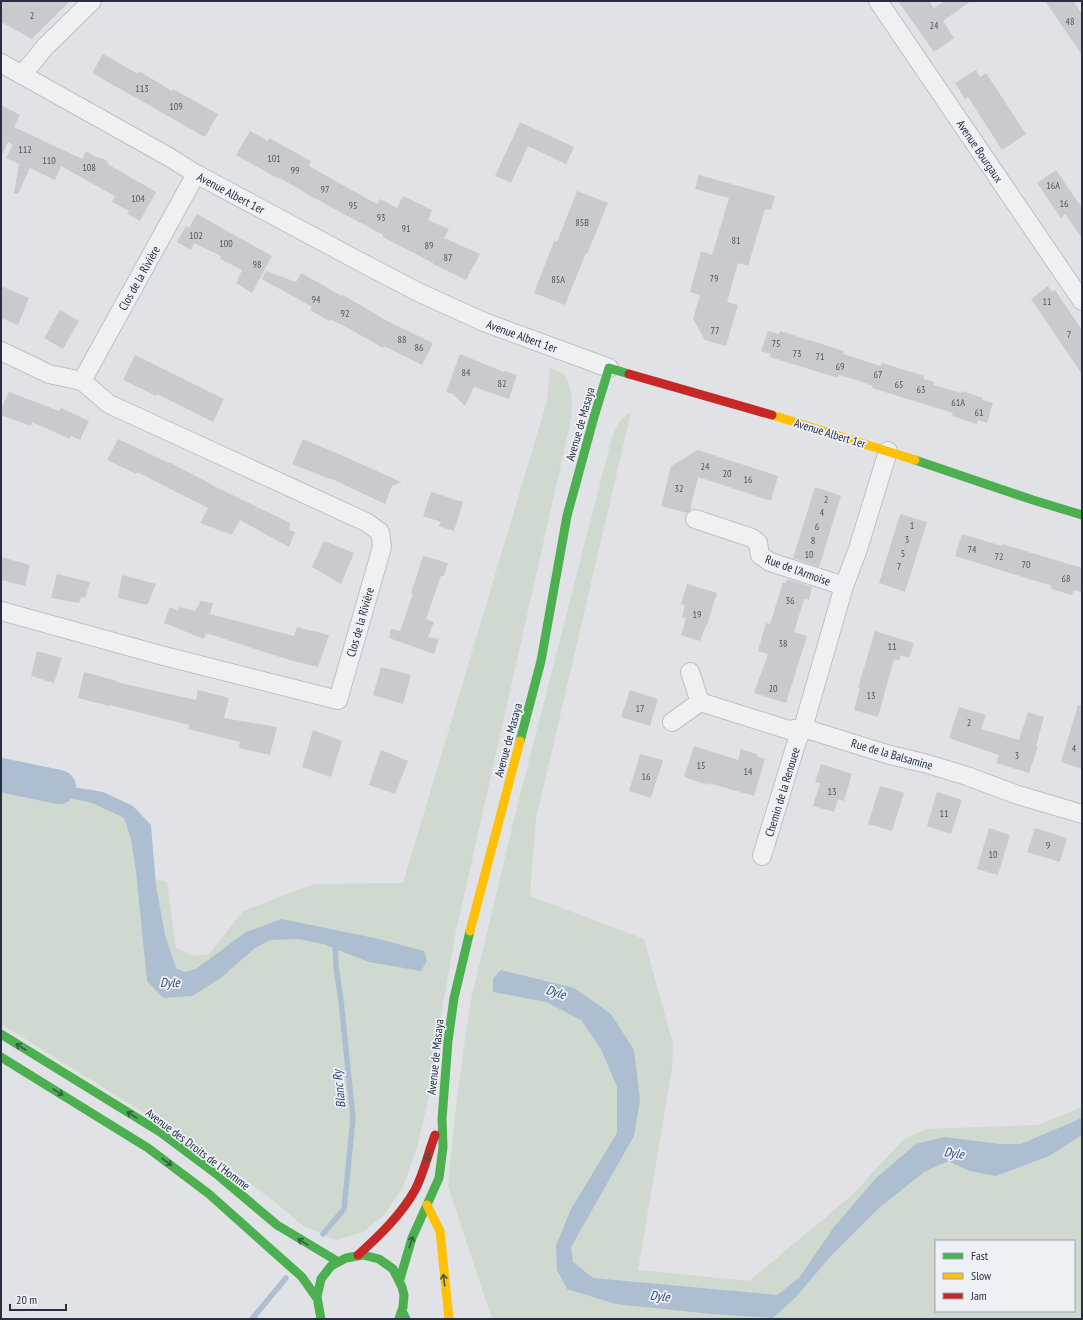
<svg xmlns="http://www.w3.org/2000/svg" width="1083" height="1320" font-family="'PT Sans Narrow',sans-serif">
  <rect width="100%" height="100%" fill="#e0e2e5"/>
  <path fill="#d0d9d0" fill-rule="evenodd" d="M550,368L564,374C574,393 573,403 570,424L455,936L438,1033L429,1096L418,1144L403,1187L384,1215L363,1232L336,1240L303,1226L274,1201L222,1163L154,1119L1,1024V787L36,791L92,803L124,818L131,840L136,872L167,883L176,948L193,956L209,954L243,911L314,884L403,883L547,401Z
    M631,412L536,819L530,896L644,939L673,1044L672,1069L638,1270L749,1281L851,1196L903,1140L926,1129L1038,1125L1082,1107V1319H492L448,1186L457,1097L470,1004L515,815L612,437C617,426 620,418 631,412ZM936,1241H1074V1311H936Z"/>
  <path fill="#adbed1" d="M1,775L103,792L133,806L151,825L156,886L165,935L176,968L185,972L196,969L246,932L282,919L379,939L424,951L427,961L421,971L369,962L323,944L298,939L270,940L255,948L222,977L192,996L163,998L147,981L136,872L131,840L124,818L92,803L36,791L1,787Z
    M501,970L574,988L611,1014L634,1050L640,1100L634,1136L571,1247L573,1262L593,1278L777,1295L799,1278L834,1227L876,1178L916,1144L944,1137L1000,1144H1021L1082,1118V1135L1049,1156L996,1176L969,1171L948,1161L924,1172L878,1209L831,1256L796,1297L773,1318L711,1314L616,1304L567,1289L557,1270L556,1246L570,1211L617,1133V1087L601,1049L581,1020L546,1002L493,992V978Z"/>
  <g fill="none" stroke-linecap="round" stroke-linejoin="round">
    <path stroke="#adbed1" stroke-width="5.5" d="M323,1234L344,1209L353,1118L341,1001L336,966L335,942
      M252,1319L286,1278"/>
    <path stroke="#adbed1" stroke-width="34" d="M1,775L59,787"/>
  </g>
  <path fill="#c8cacd" d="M1,1H70L32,39L1,22Z
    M898,1H929L934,8L945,1H971L943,21L954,38L934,52Z
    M1045,1H1073L1082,14V55Z
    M103,54L138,74L139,71L172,91L173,89L218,114L205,137L92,73Z
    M976,70L980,77L986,73L1026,134L1002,150L968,97L965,99L955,83Z
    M1,105L20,115L14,127L82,159L86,151L98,158H101L106,160L109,165L156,192L140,221L127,214L129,211L112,202L115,196L61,166L55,180L30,168L18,194L14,193L19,164L6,158L13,145L8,142L1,157Z
    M520,122L574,147L566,164L528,146L511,183L495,176Z
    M250,131L268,141L269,138L311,161L309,166L377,204L380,199L397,208L403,196L432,210L428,220L449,229L444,238L480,254L466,280L433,264V263L383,237V235L309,195L280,178L279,179L236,155Z
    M1056,170L1082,208V238L1065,214L1061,218L1037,183Z
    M699,175L775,196L771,210L765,209L748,266L738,263L727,302L738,305L726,346L705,340L693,319L700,295L690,292L701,251L712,255L729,198L695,189Z
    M577,191L608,203L587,254L586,253L565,305L534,293L554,241L557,242Z
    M197,214L272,256L252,293L236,283L242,270L220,259L221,256L194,243L191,250L177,242L186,226L189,228Z
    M266,271L296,282L301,273L342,296L343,295L389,322L433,343L422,365L384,346L383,348L348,328L330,319L329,321L310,310L312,307L262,279Z
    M1,286L29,298L18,325L1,318Z
    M1048,286L1052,292L1055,290L1082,330V374L1031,299Z
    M60,310L79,321L63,349L44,338Z
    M768,331L779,334L780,331L844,351L843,354L881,366L882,363L924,376V379L934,382V385L961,393L962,391L983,398L982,400L993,403L987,423L978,420L977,424L952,416L953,413L872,388L873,386L853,379L839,375L838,378L770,357L771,354L761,351Z
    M460,354L504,372V371L517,375L509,399L474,387L465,406L453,394L446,392Z
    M135,355L224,399L213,422L157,394L156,396L123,380Z
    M9,392L59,411L61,408L89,421L80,440L71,436L70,439L32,422L31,426L1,415V409Z
    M118,439L169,463V462L218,488L290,523L289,530L295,532L289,547L240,520L232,535L200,523L208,508L137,472L136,474L107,460Z
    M303,439L341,455L401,482L392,486L385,504L330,478V479L292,464Z
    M698,450L778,476L771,501L698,477L690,510L687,513L661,506L671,466Z
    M815,487L841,496L819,567L793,558Z
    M431,492L463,502L454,531L438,526L441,522L423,516Z
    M900,514L927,522L905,592L879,583Z
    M962,534L1002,546V544L1082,568V592L1074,590L1072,595L1051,589L1052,586L955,556Z
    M324,541L354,553L341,584L312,567Z
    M423,556L448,563L444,576H441L426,619L434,622L428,637L439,639L434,654L389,638L391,629L400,631L413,594L411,593Z
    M1,557L30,565L25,586L1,580Z
    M57,574L90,582L85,598L81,597L79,603L51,598Z
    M122,575L156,584L147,605L118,598Z
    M787,579L812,587L809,600L804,599L794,632L807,636L786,703L754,693L768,654L758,651L766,623L770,624L783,582L786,583Z
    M687,584L717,593L707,625H706L700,641L681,635L686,618L682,617L685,605L681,604Z
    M201,601L213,603L210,614L294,636L297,627L329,635L318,667L286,659L206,633L204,639L164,623L170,607L178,611L180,607L195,611Z
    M875,631L914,643L909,658L901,655L899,661L894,659L878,717L854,710L860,688H858Z
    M37,651L62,658L54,683L31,676Z
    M381,667L411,675L403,704L373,695Z
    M84,672L117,681L116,682L196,700L198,690L229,698L224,718L277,727L270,755L239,748L240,742L188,729L189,725L110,705L109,706L78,698Z
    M630,690L658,699L650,726L621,717Z
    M1078,705L1082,706V769L1061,762Z
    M959,707L986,715L981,729L1019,740L1028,712L1044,717L1036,746H1038L1029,773L996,763L999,755L949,738Z
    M313,730L342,741L331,777L302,767Z
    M694,746L738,760L741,749L757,754L756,756L765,759L754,796L708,783V785L684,777Z
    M381,750L408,761L395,794L369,785Z
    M640,754L663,760L651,798L629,791Z
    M821,764L852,774L844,801L838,799L834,812L813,806L820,783L815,782Z
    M880,786L904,793L892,831L868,824Z
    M937,792L962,800L951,834L927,826Z
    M989,828L1010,835L998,875L977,869Z
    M1035,828L1067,838L1060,862L1027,852Z"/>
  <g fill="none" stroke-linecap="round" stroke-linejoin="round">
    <defs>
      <path id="street" d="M878,1L1082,301
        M1,63L169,157L196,174L370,267L420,293L484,322L609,368
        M22,75L45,47L92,1
        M1,351L49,374L82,381L109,404L366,522L380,532L382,547L338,700L160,655L1,611
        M82,381L196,174
        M695,519L752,538L758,543L760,555L770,562L844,586
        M690,672L700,702L789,730L803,728L890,755L924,763L967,776L1015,794L1082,814
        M672,722L700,702
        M762,856L797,741L803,728L844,586L858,549L888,451"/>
    </defs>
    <use href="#street" stroke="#bec0c3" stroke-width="20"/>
    <use href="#street" stroke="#eff0f2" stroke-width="18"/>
    <path stroke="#4caf50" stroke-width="9" d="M915,460L1033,500L1082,515
      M520,741L541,661L567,516L594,417L609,368L629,374
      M1,1034L160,1132L219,1176L277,1225L337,1261
      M1,1057L148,1148L209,1194L302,1277L316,1297
      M400,1279L412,1238L439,1178L443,1147L442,1119L448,1041L454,998L470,931
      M403,1313L406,1319
      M321,1319L317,1297L321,1279L331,1266L346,1258L363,1255L379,1259L393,1269L402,1287L404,1295L403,1307L399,1319"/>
    <path stroke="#ffc107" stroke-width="9" d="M772,415L915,460
      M470,931L520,741
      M427,1205L440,1231L449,1319"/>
    <path stroke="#c62828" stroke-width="9" d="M629,374L772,415
      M358,1255C379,1236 401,1215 415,1190C424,1173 428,1153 435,1135"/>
  </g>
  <defs><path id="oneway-shaft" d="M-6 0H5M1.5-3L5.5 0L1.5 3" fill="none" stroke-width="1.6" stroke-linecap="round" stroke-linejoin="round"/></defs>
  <g stroke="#335b45">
    <use href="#oneway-shaft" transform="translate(21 1047) rotate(-148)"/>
    <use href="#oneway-shaft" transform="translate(58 1092) rotate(32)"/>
    <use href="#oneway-shaft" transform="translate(132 1115) rotate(-148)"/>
    <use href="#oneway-shaft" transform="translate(428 1156) rotate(109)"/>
    <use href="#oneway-shaft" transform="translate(167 1162) rotate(37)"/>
    <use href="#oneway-shaft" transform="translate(303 1242) rotate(-148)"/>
    <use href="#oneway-shaft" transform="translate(411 1242) rotate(-72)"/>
    <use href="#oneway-shaft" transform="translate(444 1280) rotate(-97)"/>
  </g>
  <g text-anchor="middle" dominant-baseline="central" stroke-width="3.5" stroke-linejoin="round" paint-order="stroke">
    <g font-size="10" fill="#4f5663">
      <text x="32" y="15">2</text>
      <text x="1070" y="21">48</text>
      <text x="934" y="25">24</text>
      <text x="142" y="88">113</text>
      <text x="176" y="106">109</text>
      <text x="25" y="149">112</text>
      <text x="274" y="158">101</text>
      <text x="49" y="160">110</text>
      <text x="89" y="167">108</text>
      <text x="295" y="170">99</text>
      <text x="1053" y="185">16A</text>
      <text x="325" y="189">97</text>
      <text x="138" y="198">104</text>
      <text x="1064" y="203">16</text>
      <text x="353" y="205">95</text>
      <text x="381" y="217">93</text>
      <text x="582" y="222">85B</text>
      <text x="406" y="228">91</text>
      <text x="196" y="235">102</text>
      <text x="736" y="240">81</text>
      <text x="226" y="243">100</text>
      <text x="429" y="245">89</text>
      <text x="448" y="257">87</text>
      <text x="257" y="264">98</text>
      <text x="714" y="278">79</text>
      <text x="558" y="279">85A</text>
      <text x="316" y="299">94</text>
      <text x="1047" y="301">11</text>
      <text x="345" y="313">92</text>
      <text x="715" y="330">77</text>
      <text x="1069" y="334">7</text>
      <text x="402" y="339">88</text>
      <text x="776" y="343">75</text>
      <text x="419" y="347">86</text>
      <text x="797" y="353">73</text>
      <text x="820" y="356">71</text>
      <text x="840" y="366">69</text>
      <text x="466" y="372">84</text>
      <text x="878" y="374">67</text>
      <text x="502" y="383">82</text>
      <text x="899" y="384">65</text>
      <text x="921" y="389">63</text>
      <text x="958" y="402">61A</text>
      <text x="979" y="412">61</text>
      <text x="705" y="466">24</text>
      <text x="727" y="473">20</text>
      <text x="748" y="479">16</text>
      <text x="679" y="488">32</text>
      <text x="826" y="499">2</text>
      <text x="822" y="512">4</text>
      <text x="912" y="525">1</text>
      <text x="817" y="526">6</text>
      <text x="907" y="539">3</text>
      <text x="813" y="540">8</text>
      <text x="972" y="549">74</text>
      <text x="903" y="553">5</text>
      <text x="809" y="554">10</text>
      <text x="999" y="556">72</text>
      <text x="1026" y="564">70</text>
      <text x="899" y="566">7</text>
      <text x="1066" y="578">68</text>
      <text x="790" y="600">36</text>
      <text x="697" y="614">19</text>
      <text x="783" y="643">38</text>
      <text x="892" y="646">11</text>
      <text x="773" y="688">20</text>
      <text x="871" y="695">13</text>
      <text x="640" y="708">17</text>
      <text x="969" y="722">2</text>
      <text x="1074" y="748">4</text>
      <text x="1017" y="755">3</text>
      <text x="701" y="765">15</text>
      <text x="748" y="771">14</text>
      <text x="646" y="776">16</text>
      <text x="832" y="791">13</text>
      <text x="944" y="813">11</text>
      <text x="1048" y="845">9</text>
      <text x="993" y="854">10</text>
    </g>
    <g font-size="12" fill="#262e3f" stroke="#edf0f5">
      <text transform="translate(980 151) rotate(56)">Avenue Bourgaux</text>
      <text transform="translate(231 193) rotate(28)">Avenue Albert 1er</text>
      <text transform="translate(139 278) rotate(-61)">Clos de la Rivière</text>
      <text transform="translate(522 336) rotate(20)">Avenue Albert 1er</text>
      <text transform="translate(580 424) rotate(-74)">Avenue de Masaya</text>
      <text transform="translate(830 433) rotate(17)">Avenue Albert 1er</text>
      <text transform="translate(798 570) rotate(20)">Rue de l'Armoise</text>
      <text transform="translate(360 622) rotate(-74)">Clos de la Rivière</text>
      <text transform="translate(508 740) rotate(-75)">Avenue de Masaya</text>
      <text transform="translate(892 754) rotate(16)">Rue de la Balsamine</text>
      <text transform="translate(782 792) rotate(-73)">Chemin de la Renouee</text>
      <text transform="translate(435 1057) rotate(-84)">Avenue de Masaya</text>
      <text transform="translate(198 1149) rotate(37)">Avenue des Droits de l'Homme</text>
    </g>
    <g font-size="13" font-style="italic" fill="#2f4c74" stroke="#edf0f5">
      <text x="170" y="982">Dyle</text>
      <text transform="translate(556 992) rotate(17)">Dyle</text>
      <text transform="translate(339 1089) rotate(-96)">Blanc Ry</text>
      <text transform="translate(954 1153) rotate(8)">Dyle</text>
      <text transform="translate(660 1296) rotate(6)">Dyle</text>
    </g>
  </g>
  <rect width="1083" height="1320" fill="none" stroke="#262e3f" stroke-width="4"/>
  <rect x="935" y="1240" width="140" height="72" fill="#edf0f5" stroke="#9da2ac"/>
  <rect x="943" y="1253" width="20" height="6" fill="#4caf50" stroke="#9da2ac"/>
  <text x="971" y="1260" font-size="12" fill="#262e3f">Fast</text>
  <rect x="943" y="1273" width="20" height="6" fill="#ffc107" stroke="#9da2ac"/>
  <text x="971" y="1280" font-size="12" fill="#262e3f">Slow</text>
  <rect x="943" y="1293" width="20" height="6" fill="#c62828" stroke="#9da2ac"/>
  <text x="971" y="1300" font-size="12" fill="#262e3f">Jam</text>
  <path d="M10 1304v6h56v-6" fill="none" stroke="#262e3f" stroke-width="2"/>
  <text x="16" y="1304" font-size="12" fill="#262e3f" stroke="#edf0f5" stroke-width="3" paint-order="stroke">20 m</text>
</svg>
